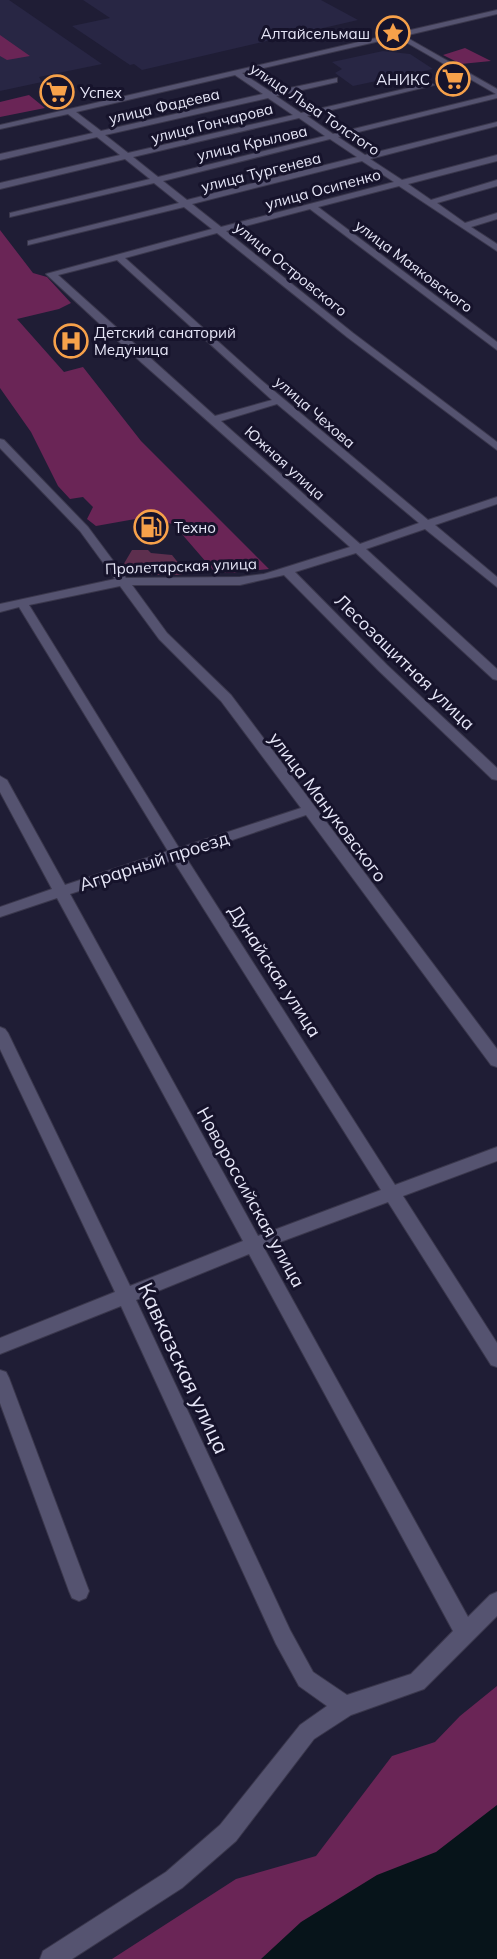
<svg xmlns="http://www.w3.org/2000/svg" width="497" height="1959" font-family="Mulish,sans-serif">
  <rect width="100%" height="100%" fill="#1f1d35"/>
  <path fill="#282644" d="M0,0H9L102,64L39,77L42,82L0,91Z
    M83,0H321L358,20L142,70L134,64L130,65L72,26L110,18Z
    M383,51L410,54L433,69L353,86L335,73L342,69L332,62Z"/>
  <path fill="#5d2f4e" d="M132,550H148L151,553L172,555L184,570L182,575H128L122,567Z"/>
  <path fill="#6a2556" d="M0,35L30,56L7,60L0,56Z
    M465,48L491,61L461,64L443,55Z
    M29,95L45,108L0,117V102Z
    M0,230L33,273L47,277L71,303L59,309L17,319L64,372L83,367L141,441L269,569L229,573L213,570L174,525L152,516L96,526L87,519L93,507L83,497L70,499L58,486L31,432L0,388Z
    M497,1686V1822L302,1959H112L236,1879L316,1856L392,1756L435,1742L460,1716Z"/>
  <path fill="#07141a" d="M497,1805V1959H261L301,1922L377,1875L436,1852Z"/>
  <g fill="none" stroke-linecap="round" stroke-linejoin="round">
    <defs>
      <path id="minor" d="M497,10V14L404,36L497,89V98L338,137L365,155L497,122V126L370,159L402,180L497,155V161L408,184L431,200L497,180V186L437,203L465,223L497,213V219L471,227L497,244V251L399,186L318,207L497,342V350L310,209L226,231L353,333L497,442V450L347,337L217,233L125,258L261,380L428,520L497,497V504L435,525L497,577V587L425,529L366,549L497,669V680L493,679L356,553L295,572L387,665L497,768V780L492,779L379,671L284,575L240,585H132L167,633L231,695L497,1049V1067L491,1065L306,815L185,856L395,1185L497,1147V1161L403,1196L497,1343V1367L491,1365L388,1202L264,1248L468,1617L490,1595L497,1592V1616L424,1689L351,1715L314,1739L236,1841L182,1888L72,1959H40L43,1951L166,1872L220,1825L300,1725L327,1706L299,1686L276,1644L121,1306L0,1354V1338L115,1292L0,1049V1027L5,1029L8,1033L130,1286L243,1241L57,898L0,917V907L52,889L0,792V776L7,780L65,885L168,851L19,607L0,612V604L115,579L80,531L0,448V439L4,440L88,527L126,578L240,577L264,574L350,547L142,363L46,274L212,229L184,207L28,245V241L179,203L154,183L10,217V213L150,179L125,159L0,189V183L120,155L97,137L0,160V154L93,133L68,114L0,129V125ZM397,37L496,94L333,134L307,116L434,85L430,83L301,113L276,96L337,82V78L271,92L242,73ZM235,75L263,94L101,131L76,112ZM268,98L293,115L128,153L105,135ZM299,118L325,136L158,177L133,157ZM330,139L357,157L187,200L163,181ZM362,161L394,182L221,227L192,204ZM117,260L272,400L215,416L58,275ZM277,404L419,523L360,544L221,421ZM120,586L159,639L221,701L301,808L179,848L29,605ZM173,860L381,1190L258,1236L70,894ZM249,1254L453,1631L411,1674L347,1695L313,1672L290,1630L136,1300Z
        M0,1370L6,1372L9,1378L89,1591L86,1598L79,1601L72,1598L69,1591L0,1403Z"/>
    </defs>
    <use href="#minor" stroke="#3a374c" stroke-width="2"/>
    <use href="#minor" fill="#555370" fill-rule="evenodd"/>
  </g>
  <defs>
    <symbol id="sight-ring" viewBox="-11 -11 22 22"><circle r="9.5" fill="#16132b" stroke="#f7a14a" stroke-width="1.5"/><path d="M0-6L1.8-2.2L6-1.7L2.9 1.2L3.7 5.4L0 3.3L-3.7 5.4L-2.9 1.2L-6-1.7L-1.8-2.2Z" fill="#f7a14a"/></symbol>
    <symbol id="supermarket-ring" viewBox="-11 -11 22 22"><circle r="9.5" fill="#16132b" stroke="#f7a14a" stroke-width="1.5"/><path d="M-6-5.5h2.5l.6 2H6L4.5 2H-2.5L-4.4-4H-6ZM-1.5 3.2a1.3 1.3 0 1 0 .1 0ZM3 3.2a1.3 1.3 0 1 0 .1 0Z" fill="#f7a14a"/></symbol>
    <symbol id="hospital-ring" viewBox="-11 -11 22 22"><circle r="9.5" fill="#16132b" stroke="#f7a14a" stroke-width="1.5"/><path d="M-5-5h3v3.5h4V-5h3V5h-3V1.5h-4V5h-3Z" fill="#f7a14a"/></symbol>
    <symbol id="fuel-ring" viewBox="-11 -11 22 22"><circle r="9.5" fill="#16132b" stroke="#f7a14a" stroke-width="1.5"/><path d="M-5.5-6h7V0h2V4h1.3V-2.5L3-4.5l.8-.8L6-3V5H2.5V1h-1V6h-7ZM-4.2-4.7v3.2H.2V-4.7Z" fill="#f7a14a"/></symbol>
  </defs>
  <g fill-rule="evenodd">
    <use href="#sight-ring" x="374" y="14" width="38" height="38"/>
    <use href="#supermarket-ring" x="434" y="60" width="38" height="38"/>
    <use href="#supermarket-ring" x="38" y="73" width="38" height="38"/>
    <use href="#hospital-ring" x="52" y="322" width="38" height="38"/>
    <use href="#fuel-ring" x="132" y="508" width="38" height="38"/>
  </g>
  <g text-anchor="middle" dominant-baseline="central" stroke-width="6" stroke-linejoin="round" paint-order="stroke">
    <g font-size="15" fill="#e6e6f7" stroke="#16132b" text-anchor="start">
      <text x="370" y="33" text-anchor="end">Алтайсельмаш</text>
      <text x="430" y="79" text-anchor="end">АНИКС</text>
      <text x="80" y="92">Успех</text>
      <text x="94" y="332">Детский санаторий<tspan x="94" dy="17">Медуница</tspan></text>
      <text x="174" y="527">Техно</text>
    </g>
    <g font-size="15" fill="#e6e6f7" stroke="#16132b">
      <text transform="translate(164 106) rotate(-13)">улица Фадеева</text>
      <text transform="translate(315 109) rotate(34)">улица Льва Толстого</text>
      <text transform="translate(212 123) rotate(-14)">улица Гончарова</text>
      <text transform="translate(252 143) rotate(-13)">улица Крылова</text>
      <text transform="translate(261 172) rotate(-14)">улица Тургенева</text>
      <text transform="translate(323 189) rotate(-15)">улица Осипенко</text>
      <text transform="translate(414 266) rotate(37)">улица Маяковского</text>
      <text transform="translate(291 269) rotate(39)">улица Островского</text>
      <text transform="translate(315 412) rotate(41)">улица Чехова</text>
      <text transform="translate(285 463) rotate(42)">Южная улица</text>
      <text transform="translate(181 566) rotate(-2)">Пролетарская улица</text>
    </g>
    <g font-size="18" fill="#e6e6f7" stroke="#16132b">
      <text transform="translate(405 662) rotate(44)">Лесозащитная улица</text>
      <text transform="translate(328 807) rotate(53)">улица Мануковского</text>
      <text transform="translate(154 861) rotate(-18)">Аграрный проезд</text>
      <text transform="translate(275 971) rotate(57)">Дунайская улица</text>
      <text transform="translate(251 1197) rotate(61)">Новороссийская улица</text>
    </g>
    <g font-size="21" fill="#e6e6f7" stroke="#16132b">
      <text transform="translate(184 1368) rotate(65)">Кавказская улица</text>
    </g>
  </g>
</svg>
